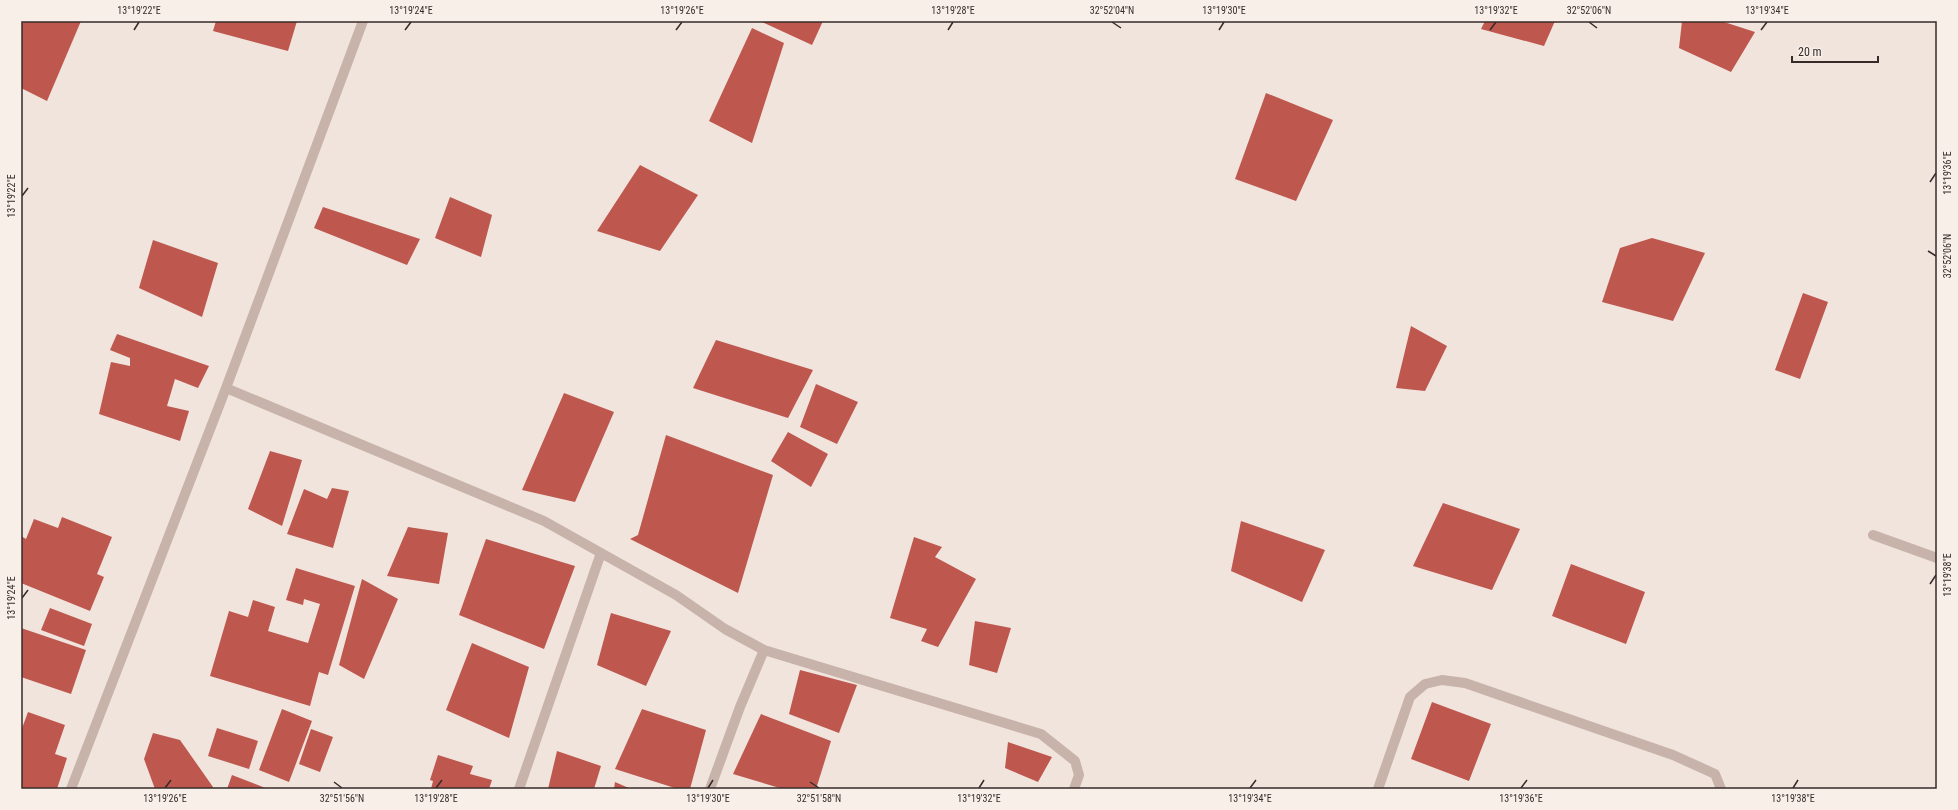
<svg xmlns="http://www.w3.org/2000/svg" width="1958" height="810" font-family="'Roboto Condensed',sans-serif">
  <rect width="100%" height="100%" fill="#f0e4dd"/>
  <path fill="#be574e" d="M21,21H81L47,101L21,88Z
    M216,21H297L288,51L213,31Z
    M760,21H823L812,45Z
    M1485,21H1555L1544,46L1481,29Z
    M1682,21H1721L1755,32L1731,72L1679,48Z
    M752,28L784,43L752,143L709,121Z
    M1266,93L1333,120L1296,201L1235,179Z
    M640,165L698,195L660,251L597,231Z
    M450,197L492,215L481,257L435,238Z
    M323,207L420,239L407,265L314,228Z
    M1652,238L1705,253L1673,321L1602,302L1620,248Z
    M153,240L218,263L202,317L139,288Z
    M1803,293L1828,302L1800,379L1775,370Z
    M1411,326L1447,346L1425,391L1396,388Z
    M117,334L209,366L198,388L175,379L167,406L189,411L180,441L99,414L111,362L130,366V358L110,350Z
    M716,340L813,370L788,418L693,388Z
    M816,384L858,402L837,444L800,427Z
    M564,393L614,412L575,502L522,490Z
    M788,432L828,454L811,487L771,461Z
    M666,435L773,475L738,593L630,539L638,535Z
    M270,451L302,460L282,526L248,509Z
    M332,488L349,491L333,548L287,534L304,489L327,499Z
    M1443,503L1520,529L1492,590L1413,566Z
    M62,517L112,537L97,574L104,577L90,611L21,583V536L26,539L34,519L58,528Z
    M1241,521L1325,550L1302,602L1231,571Z
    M408,527L448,533L439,584L387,576Z
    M914,537L942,547L935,557L976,579L938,647L921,641L927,629L890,618Z
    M486,539L575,566L544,649L459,615Z
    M1571,564L1645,592L1626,644L1552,616Z
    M296,568L355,586L328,675L319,672L310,706L210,676L229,611L248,617L253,600L275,607L268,631L308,643L320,604L304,599L303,605L286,600Z
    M362,579L398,599L364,679L339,665Z
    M50,608L92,624L84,646L41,630Z
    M611,613L671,631L646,686L597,665Z
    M975,621L1011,628L997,673L969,665Z
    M21,628L86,650L71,694L21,677Z
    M472,643L529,667L509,738L446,710Z
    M800,670L857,685L839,733L789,714Z
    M1432,702L1491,724L1469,781L1411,759Z
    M282,709L312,721L289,782L259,770Z
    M642,709L706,730L690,789H678L615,769Z
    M28,712L65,725L55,754L67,758L57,789H21V731Z
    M761,714L831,741L816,789H783L733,774Z
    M217,728L258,741L249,769L208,756Z
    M311,729L333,737L320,772L299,764Z
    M153,733L180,740L213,787V789H155L144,759Z
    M1008,742L1052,757L1038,782L1005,768Z
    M557,751L601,766L594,789H548Z
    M438,755L473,766L470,774L492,780L489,789H431L433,781L430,780Z
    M232,775L268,789H227Z
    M615,782L631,789H614Z"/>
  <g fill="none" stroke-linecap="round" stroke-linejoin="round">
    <path stroke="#c8b3aa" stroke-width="10" d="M226,388L544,521L676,595L725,629L764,650L740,707L710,789
      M1873,535L1937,558
      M764,650L1041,734L1075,761L1079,775L1074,789
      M71,789L226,388L363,21
      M519,789L601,553
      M1378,789L1410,697L1425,684L1442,680L1465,683L1673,755L1715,774L1721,789"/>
  </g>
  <path fill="none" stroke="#362b29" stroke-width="1.5" d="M1112,22L1121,28M1589,22L1597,28M134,30L139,22M405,30L411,22M676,30L682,22M948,30L953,22M1219,30L1224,22M1490,30L1496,22M1761,30L1767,22M1930,182L1936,173M22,196L28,188M1928,251L1936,256M1930,584L1936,575M22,598L28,590M334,782L342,788M810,782L819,788M165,788L171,780M436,788L442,780M708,788L713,780M979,788L984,780M1250,788L1256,780M1521,788L1527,780M1793,788L1798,780"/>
  <rect width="1958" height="810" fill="none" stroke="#f8efe9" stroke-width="44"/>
  <path d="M1792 56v6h86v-6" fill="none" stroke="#362b29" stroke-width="2"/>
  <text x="1798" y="56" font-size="12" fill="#362b29" stroke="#f8efe9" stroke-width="3" paint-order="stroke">20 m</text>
  <rect x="22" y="22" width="1914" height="766" fill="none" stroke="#362b29" stroke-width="1.5"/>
  <g font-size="10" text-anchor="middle" fill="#362b29">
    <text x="139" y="14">13°19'22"E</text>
    <text x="411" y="14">13°19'24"E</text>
    <text x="682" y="14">13°19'26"E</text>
    <text x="953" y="14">13°19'28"E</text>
    <text x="1112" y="14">32°52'04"N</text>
    <text x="1224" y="14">13°19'30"E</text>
    <text x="1496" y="14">13°19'32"E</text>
    <text x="1589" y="14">32°52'06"N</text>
    <text x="1767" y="14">13°19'34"E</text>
    <text transform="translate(1947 173) rotate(-90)" y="4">13°19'36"E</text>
    <text transform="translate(11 196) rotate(-90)" y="4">13°19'22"E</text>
    <text transform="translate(1947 256) rotate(-90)" y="4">32°52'06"N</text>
    <text transform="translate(1947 575) rotate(-90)" y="4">13°19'38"E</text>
    <text transform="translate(11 598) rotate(-90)" y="4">13°19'24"E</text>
    <text x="165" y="802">13°19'26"E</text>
    <text x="342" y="802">32°51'56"N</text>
    <text x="436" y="802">13°19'28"E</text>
    <text x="708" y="802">13°19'30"E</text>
    <text x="819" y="802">32°51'58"N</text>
    <text x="979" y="802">13°19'32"E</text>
    <text x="1250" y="802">13°19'34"E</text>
    <text x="1521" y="802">13°19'36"E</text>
    <text x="1793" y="802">13°19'38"E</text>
  </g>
</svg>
